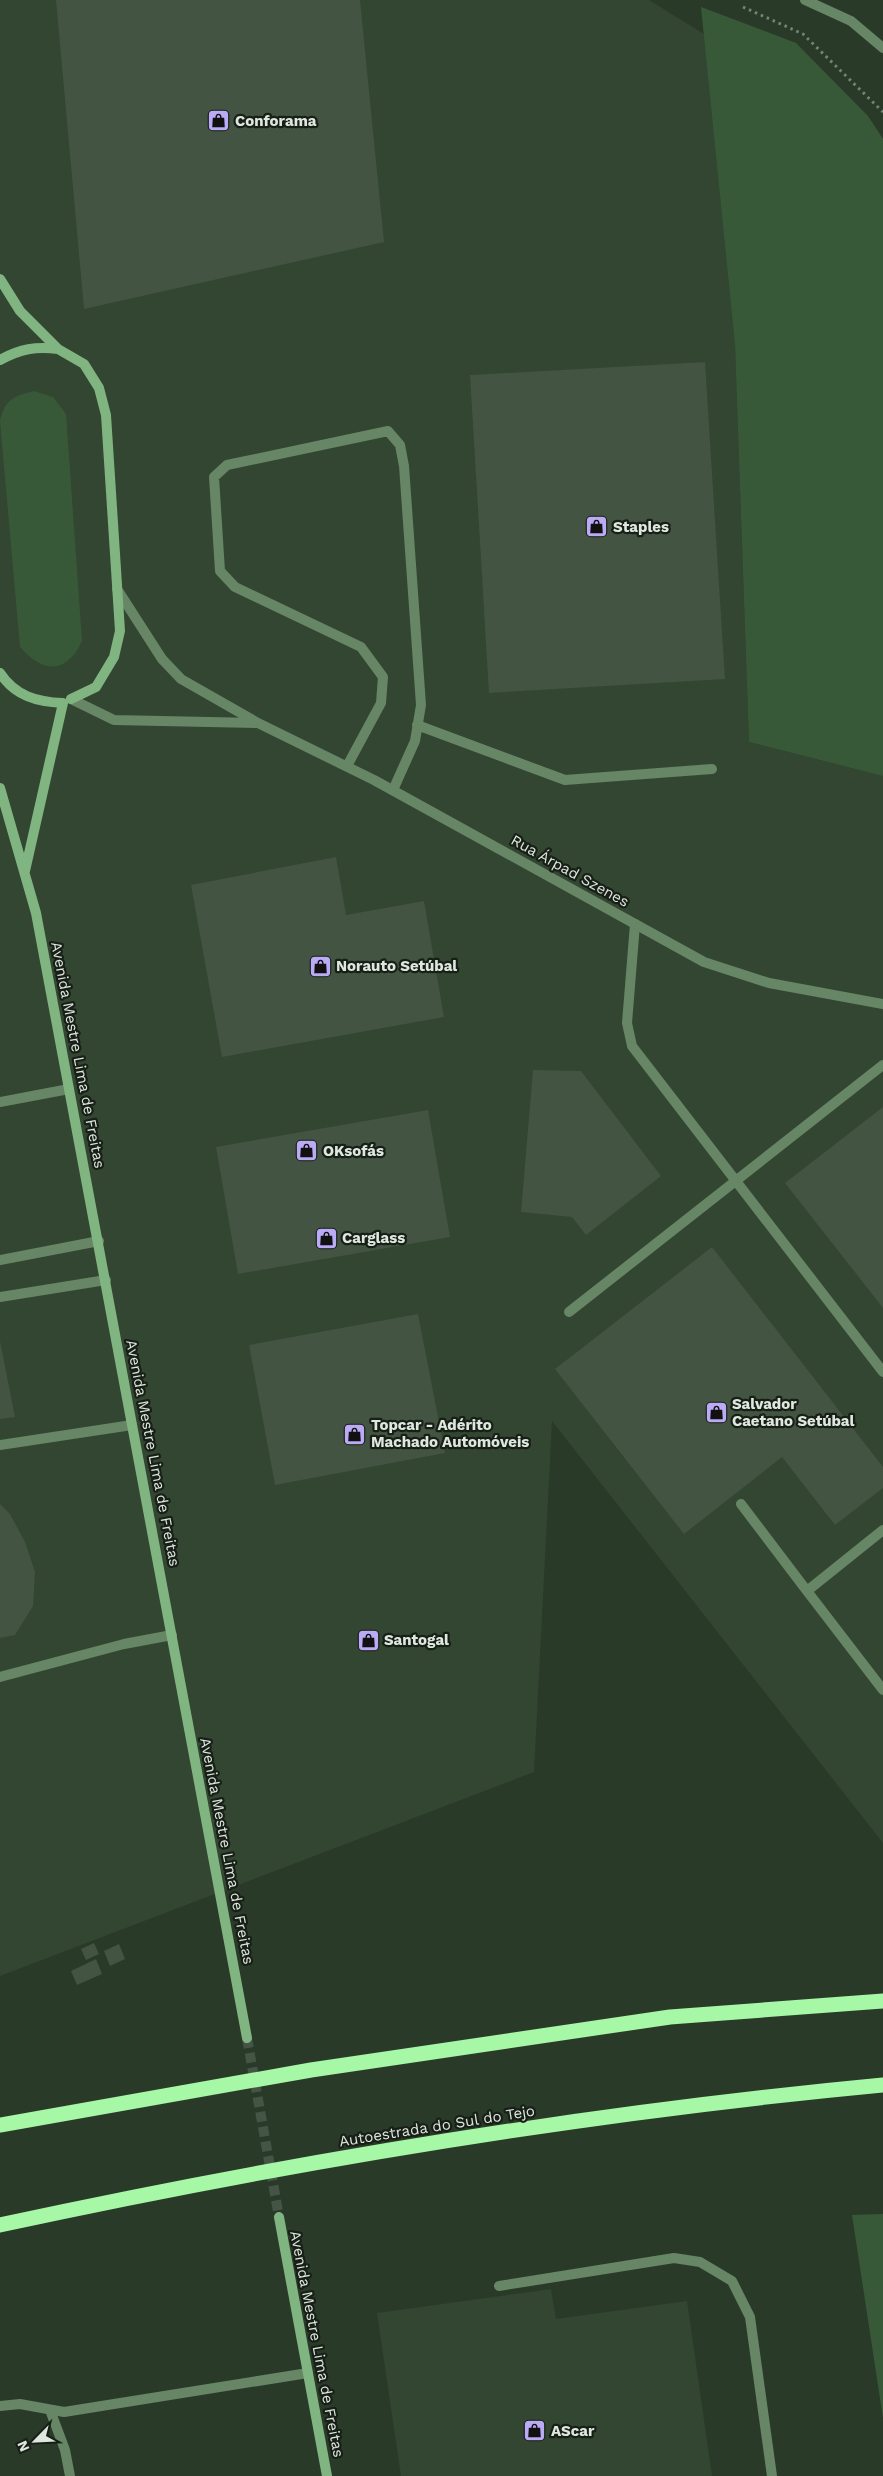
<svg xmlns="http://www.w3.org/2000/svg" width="883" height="2476" font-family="'Work Sans',sans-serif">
  <rect width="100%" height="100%" fill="#2a3a29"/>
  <path fill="#324632" d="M0,0H649L704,34L735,345L749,742L883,776V1843L552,1421L534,1772L0,1976Z
    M551,2289L556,2319L687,2301L712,2476H401L377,2313Z"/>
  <path fill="#385938" d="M701,7L796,43L868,116L883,139V776L749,742L735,345Z
    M34,391L53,397L66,414L82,641C66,675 43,673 20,647L0,421C5,399 14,396 34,391Z
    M883,2214V2418L852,2215Z"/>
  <path fill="#435442" d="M56,0H360L384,242L84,309Z
    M705,362L725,679L489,693L470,375Z
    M336,857L346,915L424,901L444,1017L222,1057L191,885Z
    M533,1070L581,1071L661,1176L586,1235L572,1217L521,1212Z
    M883,1107V1308L785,1183Z
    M428,1110L450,1237L238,1274L216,1147Z
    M712,1247L883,1467V1488L835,1525L782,1457L684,1534L555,1369Z
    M418,1314L445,1453L275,1485L249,1345Z
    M0,1341L15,1417L0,1419Z
    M0,1504L10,1514L25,1542L35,1572L33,1606L15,1635L0,1638Z
    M94,1943L99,1954L86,1960L81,1949Z
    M119,1944L125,1959L110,1966L104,1951Z
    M96,1959L102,1974L77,1985L71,1971Z"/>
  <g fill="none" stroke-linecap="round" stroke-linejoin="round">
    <path stroke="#455444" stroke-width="10" stroke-dasharray="10 5" stroke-linecap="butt" d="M247,2038L279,2217"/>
    <path stroke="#768476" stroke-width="3" stroke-dasharray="2.5 4" stroke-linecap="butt" d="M743,7L803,34L883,112"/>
    <path stroke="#668666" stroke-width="10" d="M417,725L565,780L712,769
      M347,766L381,703L383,677L361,647L235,587L220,571L214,477L227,465L388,431L400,445L404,466L421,705L415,741L393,790
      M635,924L627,1023L632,1046L883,1372
      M0,1102L69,1089
      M0,1260L99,1241
      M0,1297L106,1280
      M569,1312L883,1065
      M0,1445L132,1425
      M741,1504L807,1591
      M883,1530L807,1591L883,1690
      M0,1677L124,1644L172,1635
      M0,2406L20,2404L64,2412L308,2373
      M50,2410L65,2450L70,2476"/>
    <path stroke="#668666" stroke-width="10" d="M805,0L851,21L883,48
      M117,589L162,659L181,679L258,723L374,780L704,962L769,983L883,1004
      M71,699L114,720L257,723
      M499,2286L674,2258L700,2262L732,2281L750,2317L772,2476"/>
    <path stroke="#80b480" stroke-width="10" d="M0,279L20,311L58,349L84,364L99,388L106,415L120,631L114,657L96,687L71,699
      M0,360C20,349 36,346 58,349
      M0,673C15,696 37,702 63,703L25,871
      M0,788L36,913L247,2038
      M279,2217L327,2476"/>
    <path stroke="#a6f7a6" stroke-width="15" d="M0,2125L311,2070L670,2017L883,2001
      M0,2225C291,2162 586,2113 883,2085"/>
  </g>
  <defs>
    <symbol id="shop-square" viewBox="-11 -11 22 22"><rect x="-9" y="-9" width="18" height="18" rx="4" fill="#bbaaf6" stroke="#171f17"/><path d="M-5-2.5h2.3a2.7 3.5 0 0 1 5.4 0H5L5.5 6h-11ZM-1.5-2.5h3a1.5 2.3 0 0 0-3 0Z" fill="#111"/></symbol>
  </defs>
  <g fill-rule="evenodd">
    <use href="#shop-square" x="206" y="108" width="25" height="25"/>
    <use href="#shop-square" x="584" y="514" width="25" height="25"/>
    <use href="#shop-square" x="308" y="954" width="25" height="25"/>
    <use href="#shop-square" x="294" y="1138" width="25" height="25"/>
    <use href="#shop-square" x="314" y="1226" width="25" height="25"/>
    <use href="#shop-square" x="704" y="1400" width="25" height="25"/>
    <use href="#shop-square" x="342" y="1422" width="25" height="25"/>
    <use href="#shop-square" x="356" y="1628" width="25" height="25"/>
    <use href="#shop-square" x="522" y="2418" width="25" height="25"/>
  </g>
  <g text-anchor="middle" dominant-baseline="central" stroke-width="4.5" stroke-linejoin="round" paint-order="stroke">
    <g font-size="15" font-weight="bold" fill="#dee8de" stroke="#171f17" text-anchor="start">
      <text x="235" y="121">Conforama</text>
      <text x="613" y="527">Staples</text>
      <text x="336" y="966">Norauto Setúbal</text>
      <text x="323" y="1151">OKsofás</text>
      <text x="342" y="1238">Carglass</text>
      <text x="732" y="1404">Salvador<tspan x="732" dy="17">Caetano Setúbal</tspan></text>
      <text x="371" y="1425">Topcar - Adérito<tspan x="371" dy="17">Machado Automóveis</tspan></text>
      <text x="384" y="1640">Santogal</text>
      <text x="551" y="2431">AScar</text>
    </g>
    <g font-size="15" fill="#dee8de" stroke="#171f17">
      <text transform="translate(570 871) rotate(29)">Rua Árpad Szenes</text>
      <text transform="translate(78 1055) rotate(79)">Avenida Mestre Lima de Freitas</text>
      <text transform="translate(153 1453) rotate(79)">Avenida Mestre Lima de Freitas</text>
      <text transform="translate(227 1851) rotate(79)">Avenida Mestre Lima de Freitas</text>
      <text transform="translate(437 2126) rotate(-9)">Autoestrada do Sul do Tejo</text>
      <text transform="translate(317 2344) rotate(79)">Avenida Mestre Lima de Freitas</text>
    </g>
  </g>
  <g transform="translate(35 2441) rotate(246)" stroke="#171f17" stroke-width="4" paint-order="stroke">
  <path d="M0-4L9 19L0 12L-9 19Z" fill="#dee8de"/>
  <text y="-8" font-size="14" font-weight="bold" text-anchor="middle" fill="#dee8de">N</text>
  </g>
</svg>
